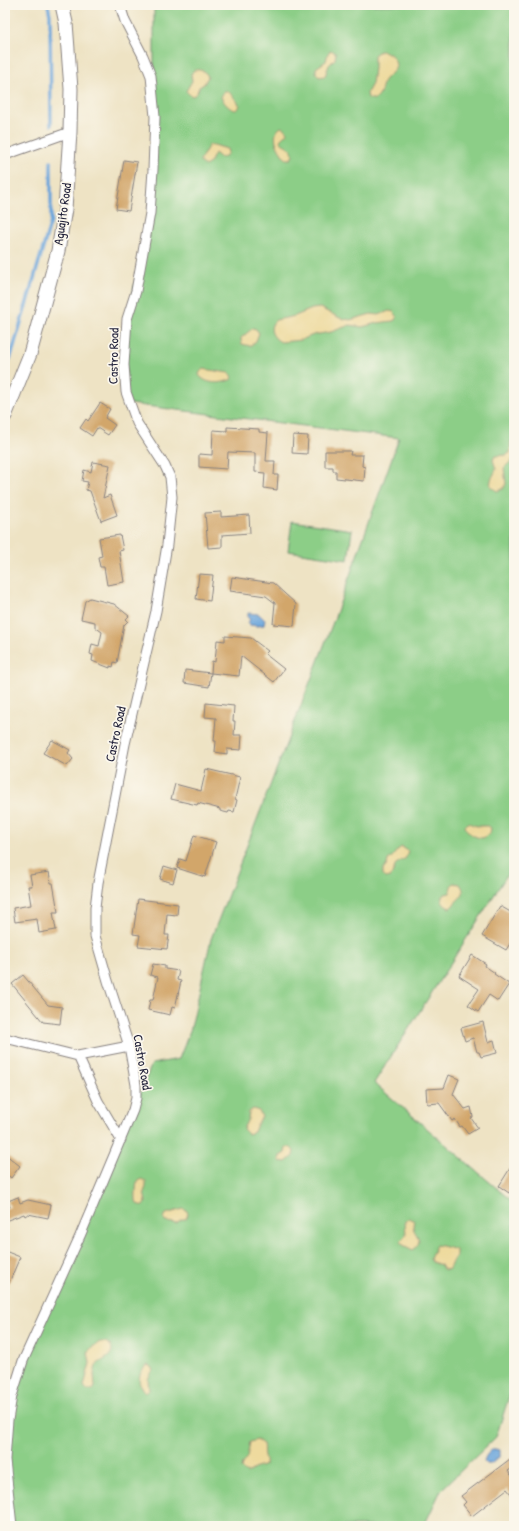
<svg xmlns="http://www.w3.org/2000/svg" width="519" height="1531" font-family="'Patrick Hand',sans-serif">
  <rect width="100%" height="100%" fill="#fbf7ec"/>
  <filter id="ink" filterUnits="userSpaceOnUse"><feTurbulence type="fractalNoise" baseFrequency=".025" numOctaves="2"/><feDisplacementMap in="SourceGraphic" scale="8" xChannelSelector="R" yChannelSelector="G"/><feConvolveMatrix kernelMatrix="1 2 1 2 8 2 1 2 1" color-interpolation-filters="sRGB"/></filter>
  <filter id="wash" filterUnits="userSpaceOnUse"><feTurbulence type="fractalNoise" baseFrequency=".012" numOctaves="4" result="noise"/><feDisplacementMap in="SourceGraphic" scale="16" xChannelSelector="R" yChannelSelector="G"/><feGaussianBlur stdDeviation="0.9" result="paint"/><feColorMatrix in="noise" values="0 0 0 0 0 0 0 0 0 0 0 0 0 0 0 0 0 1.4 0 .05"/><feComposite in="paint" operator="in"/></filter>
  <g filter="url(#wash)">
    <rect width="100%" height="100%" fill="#eee3c4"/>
    <path fill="#8cce87" stroke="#577861" d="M154,5H514V859L507,875L374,1083L514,1203V1381L496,1437L441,1490L424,1526H12L5,1459L12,1396L152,1064L179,1059L191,1028L211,939L335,617L399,438L130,404L126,392L127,319L150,213L154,96Z
      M292,521L352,530L348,560L288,551Z"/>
    <path fill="#eeda9e" stroke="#887e6c" d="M331,50L336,53L335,59L329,65L325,76L319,77L316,73V68L326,61L328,53Z
      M381,51C389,51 396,58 396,67C394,72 389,75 385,79C380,86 383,104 368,98L367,93L372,84L374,68V55L378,52Z
      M194,70C200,69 206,71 208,77L204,84L199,87L197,93L193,96L190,95L186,91L192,81L191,74Z
      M224,91H228L237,101L240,106L236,110C230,110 224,103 221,97Z
      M281,127L285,129L287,133L280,140C283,147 293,145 293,155L291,159H286C279,151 269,135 281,127Z
      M209,145H214L227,149L228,153L225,157L221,158L215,153L210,163L205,166L200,162V160Z
      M320,308L340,318L350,320L371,314L379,315L389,311L394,312L397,316L395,320L393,321L377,323L362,327L350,325L331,332L313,335L301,340L281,342C272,338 267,327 276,320L295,316L312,309Z
      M253,328L256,329L259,333L256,341L250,346L242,344L241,340V338Z
      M203,369L229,373L231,375L232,379C222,384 206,385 199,375L200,372Z
      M514,438V459L508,464L504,468L506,484L503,489L497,491L491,487C489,479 494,476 496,469L493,460L495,456L506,455L510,453L511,441Z
      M468,823L477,826H488L491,828L490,834L483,838C475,838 467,833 465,826Z
      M402,847L408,851L406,858L396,864L391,877L386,878L383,876V870L387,865L388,860C394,857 396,849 402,847Z
      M454,883L460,884C468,895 459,897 454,904C453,905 452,907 450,908C444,906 441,902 442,896L445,894L450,893L451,886Z
      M253,1109L259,1111L262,1117L257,1124L254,1132L248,1134L243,1129L248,1119L249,1112Z
      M290,1147L294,1151L293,1156L286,1162L279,1161L280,1156L285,1153L286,1148Z
      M142,1179L146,1182V1187L144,1192L146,1202L143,1206L137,1204C135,1201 136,1186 137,1182Z
      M183,1209L187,1211L188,1214L186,1219H182L176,1223L165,1222L164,1218L166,1214Z
      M409,1218L414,1220C414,1222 413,1224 413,1226C413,1234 426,1240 413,1250L403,1245L401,1241L406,1235L405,1221Z
      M436,1245C437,1245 455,1249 456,1250V1256C451,1262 452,1264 448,1270L443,1269L441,1265L432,1262L430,1259Z
      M100,1342C104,1342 107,1342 110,1345C117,1355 102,1360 96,1365L94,1374L95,1387L93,1390H87L84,1386L90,1363L88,1352L91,1348Z
      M148,1365L150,1366L153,1370L148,1379L149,1390L145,1392C136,1384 138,1371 148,1365Z
      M257,1440L263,1444C264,1448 263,1452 264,1456C264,1460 266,1461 265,1465L256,1468L247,1473L241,1469L242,1464L247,1457L250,1442Z"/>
    <path fill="#6ba5db" stroke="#46648b" d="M248,613L259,614L265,620L264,625L258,626L250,625L248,622L250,620L248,618Z
      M492,1449H495L500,1450V1456L491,1464H486L484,1461L486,1456Z"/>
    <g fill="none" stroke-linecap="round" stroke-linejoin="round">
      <path stroke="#6ba5db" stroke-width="3.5" d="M48,5L50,15L51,125
        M5,369L11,356L51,221V162"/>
    </g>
    <g id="blocks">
      <path fill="#d2a66a" d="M124,160L137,162L129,211L116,209Z
        M100,403L110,409L105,418L115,425L108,435L97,428L92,436L80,428L86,419L88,421Z
        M227,427L259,429V432L268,433L266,461H275L274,475H278L277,490L264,488L265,473L255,472V453L228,452L227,469L199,467V454L212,455L213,430L227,431Z
        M293,435L308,436L307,454L292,453Z
        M325,451H351L350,455H363L362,466L365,467L364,481L336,478V471H333V467H325Z
        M93,462L110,465L103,498L110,495L117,515L101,521L90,491L86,490L88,482L82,481L84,470L91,472Z
        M221,512V517L249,515L250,533L222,535V547L208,548L205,513Z
        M120,535L123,550L119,551L124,582L107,585L104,567H100L98,557L102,556L99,538Z
        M199,574L213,575L210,601L196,599Z
        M232,577L273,583L296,604L294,626L273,624L275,603L266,596L230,591Z
        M90,598L114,604L129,616L126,619L128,621L124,625L117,663L114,662L113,667L110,666V668L92,661L93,655L90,654L92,644L99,646L102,632L95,627V622L81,619L85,601Z
        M225,636L251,638L268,651L265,654L284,669L274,682L241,656L239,676L211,673L212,661L215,662L217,640L225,641Z
        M185,670L211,673L209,687L184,683Z
        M206,703L234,706L233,721H235L234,735H242L241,750L227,749V754L215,752L216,741H214L216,718L205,717Z
        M52,740L70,750L68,753L73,759L67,766L43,753Z
        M206,769L240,777L235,799L237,800L234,812L229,811L228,813L220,811V809L198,803L197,805L171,799L175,784L201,791Z
        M194,835L216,842L205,877L177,868L180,859L186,861Z
        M164,866L177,870L173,883L160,879Z
        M49,872L51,883H53L58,912H53L56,930L39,933L37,919L15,922L13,908L31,905L28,886H32L30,875Z
        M138,899L178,904L177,915L167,914L165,935H169L167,949L138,946L140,935L133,934Z
        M500,906L514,914V937L506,950L482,936Z
        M472,955L486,964L485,966L495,973L494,974L509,984L498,1001L489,995L478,1012L468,1005L479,989L459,976Z
        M153,964L165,966V969L179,971L177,980L181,981L175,1008L172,1007L170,1015L148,1010L150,1000H153L158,977L150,975Z
        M23,975L48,1005L62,1007L60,1024L43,1022L12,984Z
        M483,1022L488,1042L494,1040L497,1053L481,1057L479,1052H477L473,1038L465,1041L461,1028Z
        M449,1075L459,1079L453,1094L465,1109L471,1107L473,1117L471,1118L478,1128L468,1134L462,1126L460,1127L455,1119L452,1121L439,1103L427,1104L426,1089L444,1088Z
        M5,1154L20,1166L11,1178L5,1173Z
        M514,1162V1186L509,1193L499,1186Z
        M18,1197L20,1203L28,1200L51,1205L48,1218L28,1214L25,1216L24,1214L5,1221V1209L10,1207L8,1201Z
        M5,1251L20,1257L5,1292Z
        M514,1456V1467L508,1471L514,1479V1498L507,1489L472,1516L463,1505L466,1502L461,1496Z"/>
    </g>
  </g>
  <g filter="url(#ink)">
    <use href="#blocks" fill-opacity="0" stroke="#888280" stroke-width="1"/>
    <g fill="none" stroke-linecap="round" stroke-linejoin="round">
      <defs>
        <path id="street" d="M5,155L70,132
          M5,1038L78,1056L129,1046
          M78,1056L98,1101L121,1140
          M5,1459L8,1420L12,1396L23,1361L80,1236L133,1110L136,1098V1085L129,1046L108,981L95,936V908L98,883L125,744L156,611L167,545L172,497L170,477L165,466L137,423L126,392L124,365L127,319L136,291L150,213L153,170L155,117L151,76L143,56L125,21L120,5
          M5,1460L12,1526"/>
        <path id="secondary" d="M5,416L30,354L58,251L65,209L70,132L71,89L66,23L62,5"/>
      </defs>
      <use href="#street" stroke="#888280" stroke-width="11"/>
      <use href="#secondary" stroke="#888280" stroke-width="15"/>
      <use href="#street" stroke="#fff" stroke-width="9"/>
      <use href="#secondary" stroke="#fff" stroke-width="13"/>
    </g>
  </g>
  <g text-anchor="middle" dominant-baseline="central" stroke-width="3.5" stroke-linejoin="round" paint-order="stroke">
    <g font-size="13" fill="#22223b" stroke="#fbf7ec">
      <text transform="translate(62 214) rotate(-82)">Aguajito Road</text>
      <text transform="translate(113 356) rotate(-89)">Castro Road</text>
      <text transform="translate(115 734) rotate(-78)">Castro Road</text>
      <text transform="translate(143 1062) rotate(80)">Castro Road</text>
    </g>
  </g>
  <rect width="519" height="1531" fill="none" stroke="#fbf7ec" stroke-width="20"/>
</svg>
